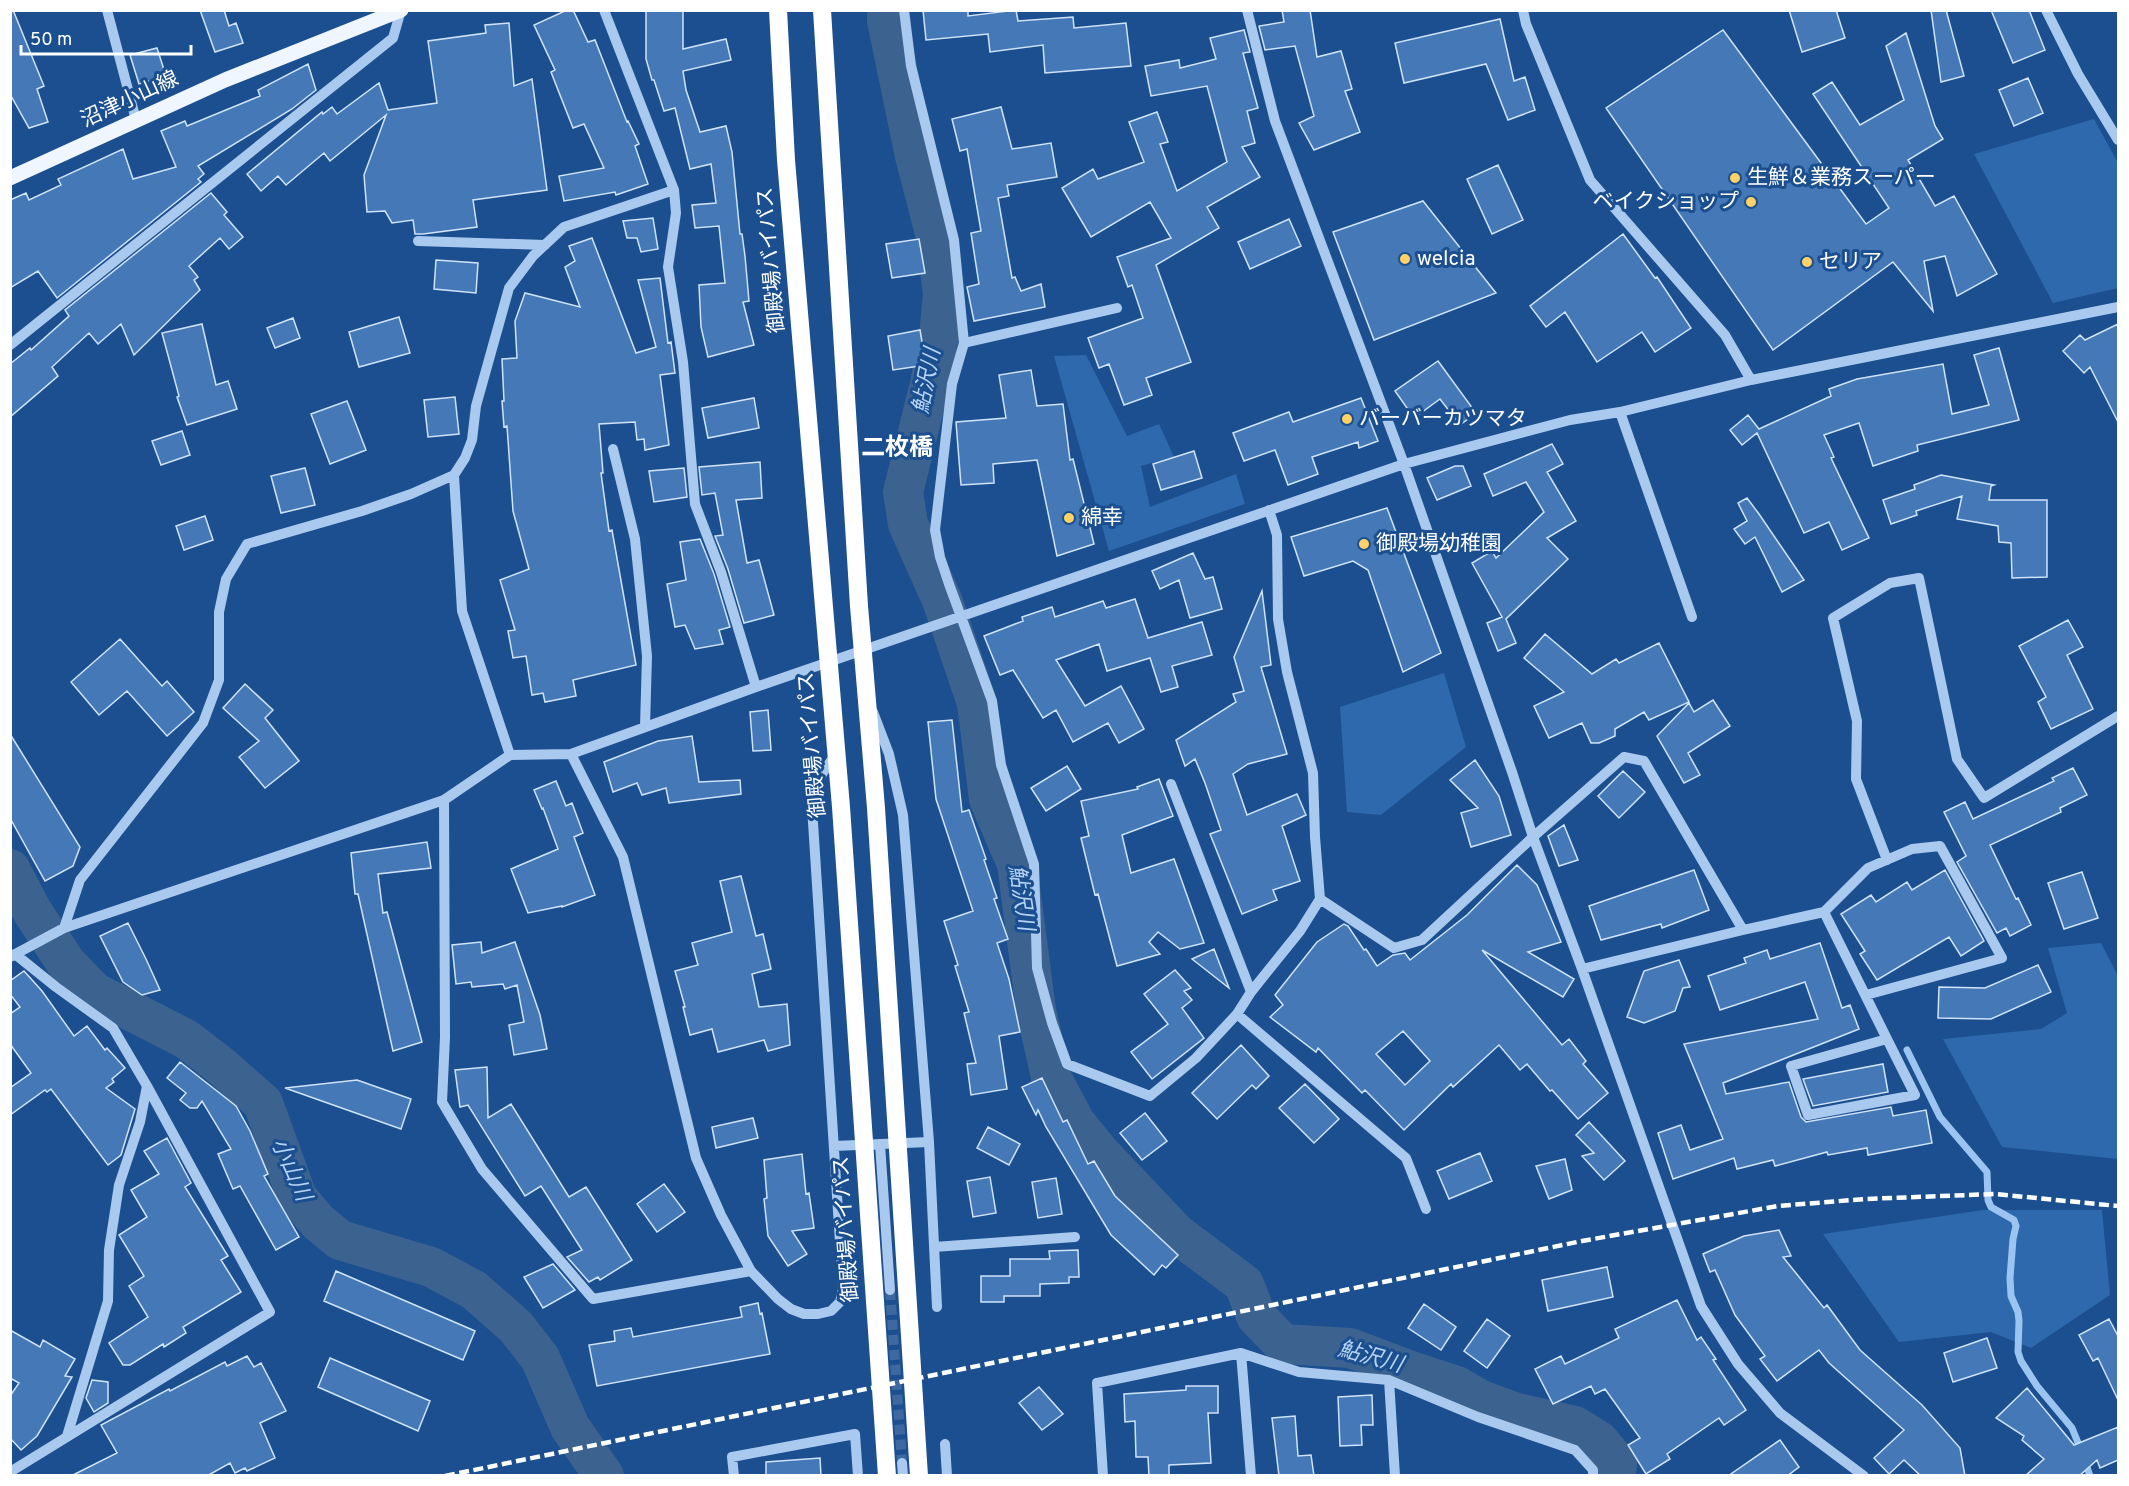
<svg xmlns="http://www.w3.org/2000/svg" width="2129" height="1486" font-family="Overpass,'Noto Sans JP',sans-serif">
  <rect width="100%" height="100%" fill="#1b4f8f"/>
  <path fill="#2e69ad" d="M2094,119L2118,163V288L2053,303L1974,154Z
    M1086,355L1127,436L1159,424L1174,457L1141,466L1150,507L1236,474L1245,504L1109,551L1054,356Z
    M1444,673L1466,747L1381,815L1347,812L1340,707Z
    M2101,943L2118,976V1159L2002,1147L1943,1039L2041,1029L2067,1013L2048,948Z
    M1983,1210H2102L2110,1295L2031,1348L1991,1332L1899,1342L1823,1234Z"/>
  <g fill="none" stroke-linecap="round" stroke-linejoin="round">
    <path stroke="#9cc4f0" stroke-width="7" d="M1907,1050L1940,1117L1987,1172L1988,1200L1991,1207L2014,1220L2016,1226L2013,1239L2010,1278L2011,1296L2018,1312L2019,1321L2018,1352L2021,1361L2037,1386L2072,1428L2081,1450
      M2085,1461L2090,1476"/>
    <path stroke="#3c6290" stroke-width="40" d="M887,10V21L915,156L936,237L943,294L939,336L930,384L903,492L908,524L942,600L977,703L989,799L1017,864L1036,1010L1051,1077L1075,1122L1101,1154L1177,1234L1244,1284L1256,1316L1283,1344L1350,1348L1411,1371L1457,1386L1481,1400L1517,1413L1575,1426L1599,1441L1617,1463L1616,1476
      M10,869L32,911L66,963L94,992L186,1039L221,1066L263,1103L297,1197L318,1222L340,1240L431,1267L474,1290L516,1327L540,1358L570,1427L604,1476"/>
  </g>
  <path fill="#4478b7" stroke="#cfe3fa" stroke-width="1.5" fill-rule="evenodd" d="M10,10H13L44,86L37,89L48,122L29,128L10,94Z
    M200,10H224L229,26L236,23L243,43L215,52Z
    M567,10H573L588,42L595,40L627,122L628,121L639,144L635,146L648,184L616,195L615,192L564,201L559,176L604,168L584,124L573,128L551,72L555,70L534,25Z
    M646,10H683V49L726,39L731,60L683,71L686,90L700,132L726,126L732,152L740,234H742L745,256L749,301L743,302L754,345L708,357L701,327L699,285L725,283L719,226L695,228L692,205L716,203L711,164L690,169L675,108L664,111L654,80H652L646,59Z
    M923,10H968V16L1016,10L1018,21L1073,17L1074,28L1126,23L1131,66L1045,73L1043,45L990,52L988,34L926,40Z
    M1282,10H1310L1317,57L1341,51L1352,89L1345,91L1360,132L1314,150L1299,123L1314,116L1295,46L1265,50L1259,26L1284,22Z
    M1789,10H1836L1845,38L1802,52Z
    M1931,10H1946L1964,76L1941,82Z
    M1991,10H2029L2045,50L2013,63Z
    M1500,19L1514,81L1525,77L1535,110L1508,120L1486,64L1404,83L1395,43Z
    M509,23L514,86L532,79L547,190L473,200L477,227L423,234H415L413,220L392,223L385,211L367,212L364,175L386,115L330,161L324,153L286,185L278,176L261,191L247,174L322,112L323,114L332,107L337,114L379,83L388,110L437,103L428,41L486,33L485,25Z
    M1244,30L1250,52L1243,53L1258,108L1247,111L1255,143L1242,147L1260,177L1207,207L1219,228L1156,265L1191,362L1146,378L1152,395L1124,405L1109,364L1099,368L1088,338L1143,318L1132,285L1128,287L1117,257L1171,238L1150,202L1091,237L1062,188L1093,169L1098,179L1144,162L1129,122L1157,112L1168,142L1160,144L1177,191L1227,162L1207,86L1151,96L1145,66L1179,60L1180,68L1216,59L1210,38Z
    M1723,30L1866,224L1889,208L1813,94L1832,82L1860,125L1904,100L1886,46L1906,33L1935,126L1943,139L1908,160L1935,206L1954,196L1997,274L1957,296L1945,256L1924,261L1933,311L1893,262L1773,350L1606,108Z
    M157,48L166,76L139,84L130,55Z
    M308,64L316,90L292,109L198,166L204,174L198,179L201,182L57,298L38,271L10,288V200L26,193L29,200L61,185L58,179L123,149L133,179L176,167L161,131L185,121L187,126L260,96L258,90Z
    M2028,78L2043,113L2014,126L1999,90Z
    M1001,107L1012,149L1051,143L1057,177L1007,185L1009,196L998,198L1012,278L1015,277L1021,291L1041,284L1045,307L974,321L967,287L979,284L971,233L981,231L967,149L960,151L952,119Z
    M1498,165L1523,220L1492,234L1467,179Z
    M211,193L227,212L224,215L243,237L229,249L220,238L189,266L198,277L194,280L200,290L134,355L121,324L98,344L89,333L52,367L58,376L10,417V364L30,348L31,350L69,316L65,310Z
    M1423,201L1496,293L1374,340L1333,232Z
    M653,218L658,249L641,252L637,238H627L623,221Z
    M1289,219L1301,246L1250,269L1238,242Z
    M1623,234L1655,278L1657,277L1691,328L1655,352L1642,332L1597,362L1565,312L1546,327L1530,306Z
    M592,238L636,353L656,347L638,280L660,278L668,343L671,342L675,373L660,375L669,445L645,450L644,439L637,440L635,422L599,424L603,473H601L609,531L612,530L636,665L573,680L576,696L545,702L543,693L532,695L526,656L513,658L508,631L515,630L500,580L529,569L513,511L507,426L504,427L502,401H504L502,359L517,358L515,321L525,293L580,307L565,267L575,261L569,246Z
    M919,239L925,273L892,278L886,244Z
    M436,260L478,263L476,293L434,289Z
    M399,317L410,353L359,367L349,332Z
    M293,318L300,338L275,348L267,328Z
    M202,324L216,385L228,381L237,409L187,425L177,397L179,396L162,333Z
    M2118,324V422L2090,367L2084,373L2063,351L2080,335L2085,340Z
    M920,330L926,365L893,370L888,336Z
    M1999,348L2019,420L1917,445L1918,451L1873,466L1859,423L1824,435L1834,457L1831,458L1869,538L1842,550L1829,522L1804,533L1757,433L1742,445L1730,430L1748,415L1759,429L1831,396L1829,389L1857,379L1943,364L1952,414L1989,405L1974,355Z
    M1438,361L1476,413L1460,425L1440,399L1414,418L1395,391Z
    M1031,370L1037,406L1063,404L1070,460L1073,459L1094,544L1057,556L1037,460L993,464L994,483L961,485L956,422L1006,418L999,375Z
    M455,397L459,434L428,437L424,400Z
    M754,398L759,428L708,438L702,408Z
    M1361,398L1378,441L1359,448L1358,442L1312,457L1318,474L1288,485L1275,450L1244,461L1233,433L1289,412L1293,422Z
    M347,401L366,450L330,464L311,414Z
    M182,431L190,455L161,465L152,441Z
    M1552,444L1563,464L1547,472L1576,521L1547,538L1568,559L1506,619L1516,643L1498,651L1487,623L1502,617L1472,563L1492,551L1496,558L1544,512L1526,482L1493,496L1484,474Z
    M1194,451L1202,478L1161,490L1153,464Z
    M760,462L762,498L736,500L747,563L759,560L774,615L744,623L728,569L715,536L723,535L715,493L702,495L699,467Z
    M1455,466H1463L1471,486L1437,500L1427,478Z
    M305,468L315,505L281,513L271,476Z
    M684,468L687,497L654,502L649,471Z
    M1941,475L1994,485L1991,486L1989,500H2047V577L2012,578L2011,543L1999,542L1998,526L1957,519L1962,496L1916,511L1917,515L1891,524L1883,500L1915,489L1914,485Z
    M1747,498L1759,514L1804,580L1782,592L1755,537L1745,544L1734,529L1747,521L1738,503Z
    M1387,508L1441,653L1403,672L1368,570L1353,561L1304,576L1291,537Z
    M205,516L213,540L184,550L176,526Z
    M700,539L714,574L730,627L719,630L723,644L695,649L685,625L675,627L667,584L686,580L680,542Z
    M1193,553L1205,579L1213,577L1222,609L1190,618L1179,580L1160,589L1152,571Z
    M1262,591L1271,665L1261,667L1287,754L1248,764L1233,774L1247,815L1297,794L1306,815L1282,826L1300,881L1273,890L1277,900L1242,914L1210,834L1221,830L1205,783L1195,759L1185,766L1176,740L1236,702L1233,694L1244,691L1234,657Z
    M1135,599L1148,638L1202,622L1212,655L1172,666L1178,687L1161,692L1150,658L1107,671L1099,644L1056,660L1085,706L1121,686L1144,729L1119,743L1108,723L1073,742L1056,710L1043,718L1013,670L1000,675L984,636L1023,621L1022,617L1052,607L1055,617L1103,601L1106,608Z
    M2068,620L2083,647L2067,655L2093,709L2051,729L2038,702L2046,697L2019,646Z
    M1545,634L1592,674L1616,659L1619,663L1659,643L1689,702L1649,720L1644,712L1615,729V736L1599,743H1591L1582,723L1549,738L1534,706L1564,692L1524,658Z
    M120,639L162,686L167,681L194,712L167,736L127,691L99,715L71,682Z
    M245,684L273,710L265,718L299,761L265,788L239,757L259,741L223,708Z
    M1713,700L1730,726L1688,753L1700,775L1684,783L1657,736L1689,703L1694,712Z
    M768,710L771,750L753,751L750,712Z
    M952,720L962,812L969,810L986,859L984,860L997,898L994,899L1008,939L997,943L1009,979L1020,1032L999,1036L1007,1089L971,1095L967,1064L976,1063L964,1013L969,1012L955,966L958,965L944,921L973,911L936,799L928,722Z
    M10,734L80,847L73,866L45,881L10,818Z
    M692,736L699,782L740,780L741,794L669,803L666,788L642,795L637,783L613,792L604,762L658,741Z
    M1475,760L1499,796L1511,835L1471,847L1461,813L1478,808L1450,780Z
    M1067,766L1081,789L1046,811L1031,788Z
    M2073,768L2087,795L2060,808L2061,812L1990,845L2016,899L2018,898L2031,925L2010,936L2006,928L1997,933L1957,862L1966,856L1944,812L1965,802L1973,819L2054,781L2052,778Z
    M1623,771L1645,792L1619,818L1598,796Z
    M1159,779L1173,816L1122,835L1131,873L1174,859L1204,943L1180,949L1158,932L1149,942L1160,954L1117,966L1098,894L1095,895L1081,838L1089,836L1081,801L1138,789L1137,787Z
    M556,781L566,806L572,803L583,833L574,837L595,895L562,907V906L528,913L511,869L558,849L543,808L542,809L534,790Z
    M1564,825L1578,860L1559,866L1548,836Z
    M427,842L431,868L378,874L383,913L387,912L422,1042L393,1051L358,894H355L351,853Z
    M1517,865L1537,885L1561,942L1528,952L1574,979L1563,997L1482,950L1562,1045L1569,1039L1586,1061L1583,1064L1608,1093L1578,1119L1552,1090L1550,1091L1527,1064L1520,1070L1499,1045L1453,1087L1451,1084L1404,1130L1365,1090L1362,1093L1318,1048L1316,1052L1270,1017L1283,1005L1275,995L1317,942L1344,924L1348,926L1364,950L1366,949L1377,966L1393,955L1405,953L1410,960L1467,915ZM1403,1031L1430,1061L1405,1085L1376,1054Z
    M1694,870L1709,910L1662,928L1661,924L1601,940L1589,906Z
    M1945,870L1984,941L1961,956L1949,937L1877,980L1860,954L1865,951L1841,914L1871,895L1876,902L1907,882L1912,890Z
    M2082,872L2098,918L2064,929L2048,883Z
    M741,876L756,936L763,934L771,969L752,974L759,1007L787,1004L790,1045L768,1051L764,1040L718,1052L712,1029L690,1035L683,1007H685L675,971L698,965L692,943L732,932L720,881Z
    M128,923L146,959L160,990L142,995L123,982L100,936Z
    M481,942L482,953L515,942L540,1015L547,1049L514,1055L509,1025L524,1022L517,985L505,989L503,984L472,987L471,982L456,984L452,945Z
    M1820,943L1842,1008L1850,1005L1859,1029L1723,1083L1726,1094L1789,1082L1801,1117L1806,1122L1891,1107L1893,1116L1926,1110L1932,1143L1868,1155L1867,1148L1828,1155L1827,1152L1775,1166L1773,1160L1737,1169L1734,1158L1673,1179L1658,1133L1681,1125L1690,1150L1723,1139L1684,1044L1818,1019L1805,982L1720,1010L1708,976L1746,963L1744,958L1767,950L1770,959Z
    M1214,949L1229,988L1192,959Z
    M1679,960L1690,987L1683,988L1675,1011L1644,1023L1627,1017L1644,971Z
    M2038,965L2051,992L1991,1019L1938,1018L1939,987L1985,988Z
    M1175,970L1191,988L1184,991L1192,1000L1182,1008L1204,1038L1152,1079L1131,1052L1168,1024L1144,994Z
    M24,971L42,991L74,1036L87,1026L105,1050L107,1048L125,1068L112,1079L114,1082L106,1088L135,1109L121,1155L108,1165L51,1089L47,1092L45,1090L10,1115V1088L31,1073L10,1044V1014L20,1007L10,994V981Z
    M1241,1045L1269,1076L1256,1089L1252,1085L1217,1119L1192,1093Z
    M180,1062L236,1106L250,1131L268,1174L264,1176L299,1237L276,1250L240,1186L233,1189L218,1154L231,1149L202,1101L197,1108H190L180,1100L186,1093L167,1078Z
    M1883,1064L1888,1092L1813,1106L1803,1079Z
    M487,1067L488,1118L511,1104L569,1197L586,1187L632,1260L600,1280L598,1277L589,1282L567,1257L582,1250L541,1186L525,1196L468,1105L460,1107L455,1070Z
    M1042,1078L1063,1122L1067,1120L1088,1164L1094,1161L1115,1196L1178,1255L1166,1268L1162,1265L1154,1275L1111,1235L1046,1127L1038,1110L1036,1115L1022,1087Z
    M357,1080L411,1099L401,1129L285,1088Z
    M1305,1084L1339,1119L1314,1143L1279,1108Z
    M1145,1113L1167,1141L1142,1160L1120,1133Z
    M753,1118L758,1138L716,1148L712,1127Z
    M1589,1122L1625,1161L1604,1180L1582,1156L1594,1153L1576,1135Z
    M988,1127L1020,1144L1009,1165L977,1148Z
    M167,1138L191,1183L185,1187L228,1256L221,1260L241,1292L183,1327L186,1333L164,1347L163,1344L130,1365H123L109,1343L148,1317L129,1286L144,1276L119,1235L147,1217L131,1190L159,1174L144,1151Z
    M1480,1153L1492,1181L1449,1199L1437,1171Z
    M802,1154L806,1194L809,1193L814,1228L792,1231L807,1254L788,1266L768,1236L764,1199L767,1198L764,1160Z
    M1565,1159L1572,1190L1549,1199L1536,1166Z
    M990,1177L996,1213L973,1217L967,1181Z
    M1056,1178L1062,1214L1038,1218L1032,1182Z
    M664,1184L685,1212L657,1232L637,1204Z
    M1779,1230L1791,1256L1783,1257L1824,1308L1827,1305L1860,1350L1922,1405L1960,1448L1965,1476H1921L1904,1460L1889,1474L1874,1458L1904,1430L1829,1363L1819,1350L1777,1381L1760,1359L1765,1356L1735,1315L1715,1270L1710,1272L1703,1254L1744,1236Z
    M1078,1250L1079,1277H1069V1283L1040,1284V1296H1004V1302H981V1276H1010V1259H1050L1049,1251Z
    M553,1264L575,1290L543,1308L524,1277Z
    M1607,1267L1613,1297L1548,1311L1542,1280Z
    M336,1271L475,1331L463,1360L324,1301Z
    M1677,1300L1697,1340L1701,1337L1716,1359L1713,1360L1746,1410L1724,1425L1719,1418L1667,1454L1670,1459L1646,1474L1628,1445L1640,1438L1605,1389L1595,1394L1591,1386L1553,1404L1535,1369L1561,1356L1565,1364L1619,1338L1615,1329Z
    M758,1303L760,1314L762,1313L770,1354L597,1386L589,1345L615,1341L614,1331L631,1328L633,1337L742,1317L740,1307Z
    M1424,1304L1456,1327L1441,1350L1408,1328Z
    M1487,1319L1510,1336L1487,1368L1464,1351Z
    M2109,1319L2118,1336V1400L2098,1358L2093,1361L2079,1335Z
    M10,1330L40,1347L43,1340L75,1359L65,1376L72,1377L37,1436L21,1450L10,1438V1396L19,1383L10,1378Z
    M1987,1338L1997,1368L1953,1382L1944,1353Z
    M247,1356L254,1367L261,1363L286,1411L260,1423L275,1458L247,1471L245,1468L235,1473L230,1463L207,1476H71L117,1453L101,1425L169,1389L170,1391L225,1362L227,1366Z
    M330,1358L430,1401L418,1431L318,1387Z
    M92,1380L108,1382V1403L94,1412L86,1398Z
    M1186,1386H1218V1413H1208L1211,1463L1169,1465V1476H1149L1148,1457H1136L1135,1421L1125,1422L1124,1394L1186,1390Z
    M1039,1387L1063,1414L1042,1430L1019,1403Z
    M2027,1388L2074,1445L2118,1427V1460L2100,1468L2097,1460L2079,1476H2025L2044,1459L2022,1440L2024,1436L1996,1418Z
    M1372,1395L1373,1425H1361L1362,1445L1340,1446L1338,1397Z
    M1295,1416L1298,1456L1311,1455L1314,1476H1279L1272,1418Z
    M1780,1440L1799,1467L1787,1476H1728Z
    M820,1458L821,1476H766V1462Z"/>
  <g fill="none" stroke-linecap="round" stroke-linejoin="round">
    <path stroke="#3d69a0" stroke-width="10" stroke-dasharray="10 5" stroke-linecap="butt" d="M890,1290L902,1463"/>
    <path stroke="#a9c9ee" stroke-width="10" d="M107,10L136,120
      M604,10L674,190L676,213L668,267L683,362L695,504L721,572L756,687
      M904,10L911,66L954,240L964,343L952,384L935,530L940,557L949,584L992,701L1001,765L1034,864L1037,968L1052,1023L1067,1064L1150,1096L1196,1058L1237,1014L1251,992L1300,931L1320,899L1315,837L1313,773L1287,672L1278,619L1277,535L1269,510
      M1247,10L1275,121L1404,464L1512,772L1533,837L1582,969L1701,1306L1738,1364L1780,1413L1864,1476
      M1523,10L1526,24L1590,180L1725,335L1751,380
      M2046,10L2078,74L2118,140
      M418,241L545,245
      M964,343L1117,308
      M10,345L393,38L401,10
      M1620,412L1692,617
      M613,449L635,539L647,656L645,727
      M454,475L462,611L510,755
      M873,712L889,754L903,815L929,1142
      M571,754L623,857L696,1158L721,1215L751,1271L778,1299L791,1309L804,1314H818L831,1311L840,1302L843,1289L812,807C814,783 822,773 836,754
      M1171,784L1251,992
      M444,800L445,1037L442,1102L482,1169L593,1299L751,1271
      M1887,860L1856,779L1857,721L1833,618L1890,583L1919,578L1957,759L1984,798L2118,716
      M1320,899L1394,948L1422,940L1533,837L1624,757L1644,761L1743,930
      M1824,912L1887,1039L1791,1066L1808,1115L1915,1095L1887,1039
      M64,928L80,880L203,723L219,680V612L226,579L247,544L362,511L411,494L454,475L465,458L472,440L476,406L509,288L533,256L564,227L674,190
      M15,954L56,987L113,1028L147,1086L140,1122L119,1185L109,1250L108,1301L67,1436
      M10,957L64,928L444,800L510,755L571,754L756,687L1404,464L1570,420L1620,412L1751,380L2118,307
      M1582,969L1743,930L1824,912L1868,868L1912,849L1940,846L2002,958L1866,995
      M1237,1014L1406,1158L1426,1209
      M880,1144L890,1290
      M834,1146L929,1142L937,1307
      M934,1247L1075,1237
      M1241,1353L1251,1476
      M1389,1380L1395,1476
      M945,1444L947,1476
      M902,1463L903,1476
      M10,1472L270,1312L147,1086
      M734,1476L732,1457L855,1434L858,1476
      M1103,1476L1097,1383L1241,1353L1299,1372L1389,1380L1478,1417L1575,1450L1593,1470V1476"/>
    <path stroke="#f0f6ff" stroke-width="15" d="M10,178L225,80L401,10"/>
    <path stroke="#fff" stroke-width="18" d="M778,10L786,160L841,807L887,1476
      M822,10L859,606L876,808L919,1476"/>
    <path stroke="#fff" stroke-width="4.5" stroke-dasharray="10 4.5" stroke-linecap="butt" d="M445,1476L1582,1241L1778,1206L1865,1199L1995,1194L2118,1206"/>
  </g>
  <g fill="#ffd166" stroke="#1b4f8f" stroke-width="2">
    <circle cx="1735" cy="178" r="6"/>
    <circle cx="1751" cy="202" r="6"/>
    <circle cx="1405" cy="259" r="6"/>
    <circle cx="1807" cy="262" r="6"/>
    <circle cx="1347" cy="419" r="6"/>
    <circle cx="1069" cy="518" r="6"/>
    <circle cx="1364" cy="544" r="6"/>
  </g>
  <g text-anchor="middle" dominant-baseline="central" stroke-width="6" stroke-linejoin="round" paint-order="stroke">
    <g font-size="21" fill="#fff" stroke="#1b4f8f">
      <text transform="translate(130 100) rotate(-25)">沼津小山線</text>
      <text transform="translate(772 260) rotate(-95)">御殿場バイパス</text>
      <text transform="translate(813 745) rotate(-95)">御殿場バイパス</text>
      <text transform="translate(847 1229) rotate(-94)">御殿場バイパス</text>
    </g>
    <g font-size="21" fill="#fff" stroke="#1b4f8f" text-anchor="start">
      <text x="1747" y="178">生鮮＆業務スーパー</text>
      <text x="1739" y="202" text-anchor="end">ベイクショップ</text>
      <text x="1417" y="259">welcia</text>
      <text x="1819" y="262">セリア</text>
      <text x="1359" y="419">バーバーカツマタ</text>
      <text x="1081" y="518">綿幸</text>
      <text x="1376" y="544">御殿場幼稚園</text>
    </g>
    <g font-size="22" font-style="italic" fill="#b5d3f5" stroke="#1b4f8f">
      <text transform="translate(928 381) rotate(-79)">鮎沢川</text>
      <text transform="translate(1020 898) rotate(81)">鮎沢川</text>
      <text transform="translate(290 1170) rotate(66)">小山川</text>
      <text transform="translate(1370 1358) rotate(15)">鮎沢川</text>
    </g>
    <g font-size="24" font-weight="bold" fill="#fff" stroke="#1b4f8f">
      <text x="897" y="449">二枚橋</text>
    </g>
  </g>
  <rect width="2129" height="1486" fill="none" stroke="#ffffff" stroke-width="24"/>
  <path d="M21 45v9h170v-9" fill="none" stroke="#ffffff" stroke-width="3"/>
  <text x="30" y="45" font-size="18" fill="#ffffff" stroke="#1b4f8f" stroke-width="4.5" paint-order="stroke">50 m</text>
</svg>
